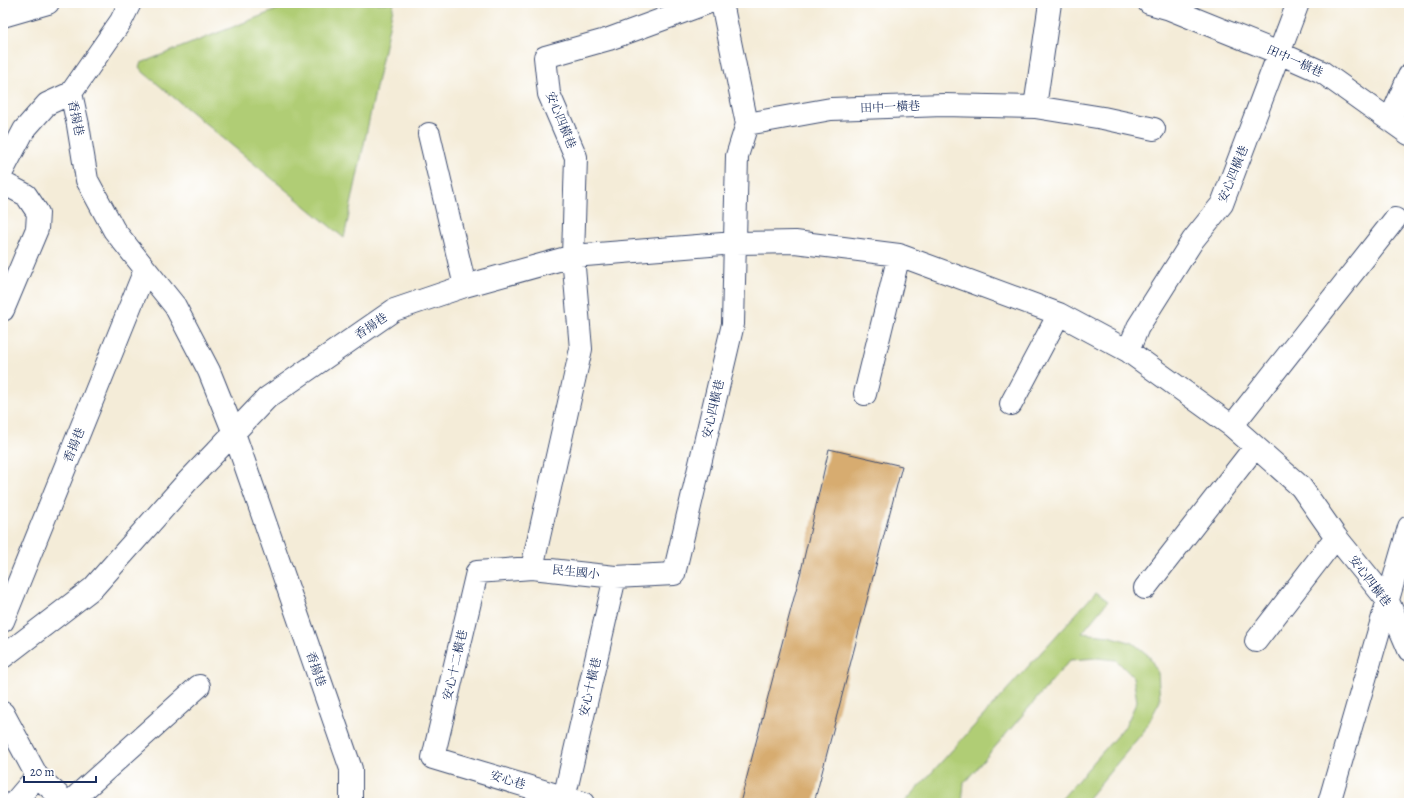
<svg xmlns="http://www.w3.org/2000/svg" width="1412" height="806" font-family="Alegreya,'Noto Serif TC',serif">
  <rect width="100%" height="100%" fill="#fff"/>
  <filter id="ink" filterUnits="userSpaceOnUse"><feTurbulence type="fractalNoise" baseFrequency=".025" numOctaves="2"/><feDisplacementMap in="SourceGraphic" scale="8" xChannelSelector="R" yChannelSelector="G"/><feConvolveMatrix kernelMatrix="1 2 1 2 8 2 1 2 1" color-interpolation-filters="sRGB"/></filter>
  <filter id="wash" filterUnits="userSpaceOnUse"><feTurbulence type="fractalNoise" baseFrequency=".012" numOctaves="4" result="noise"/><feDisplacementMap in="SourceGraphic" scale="16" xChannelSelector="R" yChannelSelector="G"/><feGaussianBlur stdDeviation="0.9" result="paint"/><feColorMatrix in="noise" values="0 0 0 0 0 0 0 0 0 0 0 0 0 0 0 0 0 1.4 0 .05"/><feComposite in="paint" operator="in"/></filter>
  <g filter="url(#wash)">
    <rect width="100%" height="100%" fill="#f4ecd8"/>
    <path fill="#b0cd74" stroke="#667e69" d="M294,3H394L344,238L143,72L139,67L141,63Z
      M1096,592L1108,601L1082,633L1109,636L1133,643L1149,656L1158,673L1160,701L1144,731L1084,803H1058L1126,725L1137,701L1133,677L1116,660L1097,658L1070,660L964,783L962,803H904Z"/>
    <g id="blocks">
      <path fill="#d7ac70" d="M829,449L902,466L814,803H740L801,571Z"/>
    </g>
  </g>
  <g filter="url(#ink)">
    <use href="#blocks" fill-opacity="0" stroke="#3c4b70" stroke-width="1"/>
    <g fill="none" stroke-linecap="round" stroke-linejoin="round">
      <defs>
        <path id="minor" d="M1149,3L1170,9L1279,53L1322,72L1409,134
          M3,16L48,3
          M71,93L78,125L87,180L114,230L175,306L209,371L234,433L351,769V803
          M1035,107L1050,3
          M1390,120L1409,76
          M747,124L831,109L943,105L1035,107L1103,118L1154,129
          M429,134L465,286
          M3,170L24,130L47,104L71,93L121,21L130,3
          M3,183L26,195L38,213L37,229L3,310
          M1128,351L1138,327L1193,240L1222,204L1298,3
          M865,394L899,255
          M1011,404L1059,314
          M1232,426L1395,219
          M532,568L581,349L573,256L576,157L549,94L545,57L609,39L707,3
          M1145,588L1255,447
          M3,621L145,270
          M1256,641L1336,537
          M3,657L93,588L186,483L267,398L394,310L465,286L573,256L735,243L795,242L899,255L1059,314L1128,351L1232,426L1301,487L1336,537L1388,601L1409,650
          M3,713L37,776L67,803
          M14,803L37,776
          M69,803L199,686
          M563,803L615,577
          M583,803L433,758L477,572L532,568L615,577L674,574L733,324L737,156L747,124L722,3
          M1329,803L1409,527"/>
      </defs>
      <use href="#minor" stroke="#3c4b70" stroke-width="24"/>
      <use href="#minor" stroke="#fff" stroke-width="22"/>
    </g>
  </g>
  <g text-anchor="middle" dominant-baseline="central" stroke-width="3" stroke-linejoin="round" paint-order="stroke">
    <g font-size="12" fill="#1b2f5e" stroke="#fff">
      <text transform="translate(1295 61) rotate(24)">田中一橫巷</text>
      <text transform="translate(890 107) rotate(-2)">田中一橫巷</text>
      <text transform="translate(76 118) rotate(78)">香揚巷</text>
      <text transform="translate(561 120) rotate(68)">安心四橫巷</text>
      <text transform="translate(1233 174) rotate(-68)">安心四橫巷</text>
      <text transform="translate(371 326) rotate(-34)">香揚巷</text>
      <text transform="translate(713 409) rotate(-77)">安心四橫巷</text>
      <text transform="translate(74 445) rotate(-68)">香揚巷</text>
      <text transform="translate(576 572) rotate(6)">民生國小</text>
      <text transform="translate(1370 581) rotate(53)">安心四橫巷</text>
      <text transform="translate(455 665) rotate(-77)">安心十二橫巷</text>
      <text transform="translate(316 669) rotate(71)">香揚巷</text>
      <text transform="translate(590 687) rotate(-77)">安心十橫巷</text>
      <text transform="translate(508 780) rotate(17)">安心巷</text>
    </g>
  </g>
  <rect width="1412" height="806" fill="none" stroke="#fff" stroke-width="16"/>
  <path d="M24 776v6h72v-6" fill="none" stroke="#1b2f5e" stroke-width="2"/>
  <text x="30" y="776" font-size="12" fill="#1b2f5e" stroke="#ffffff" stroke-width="3" paint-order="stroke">20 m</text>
</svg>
